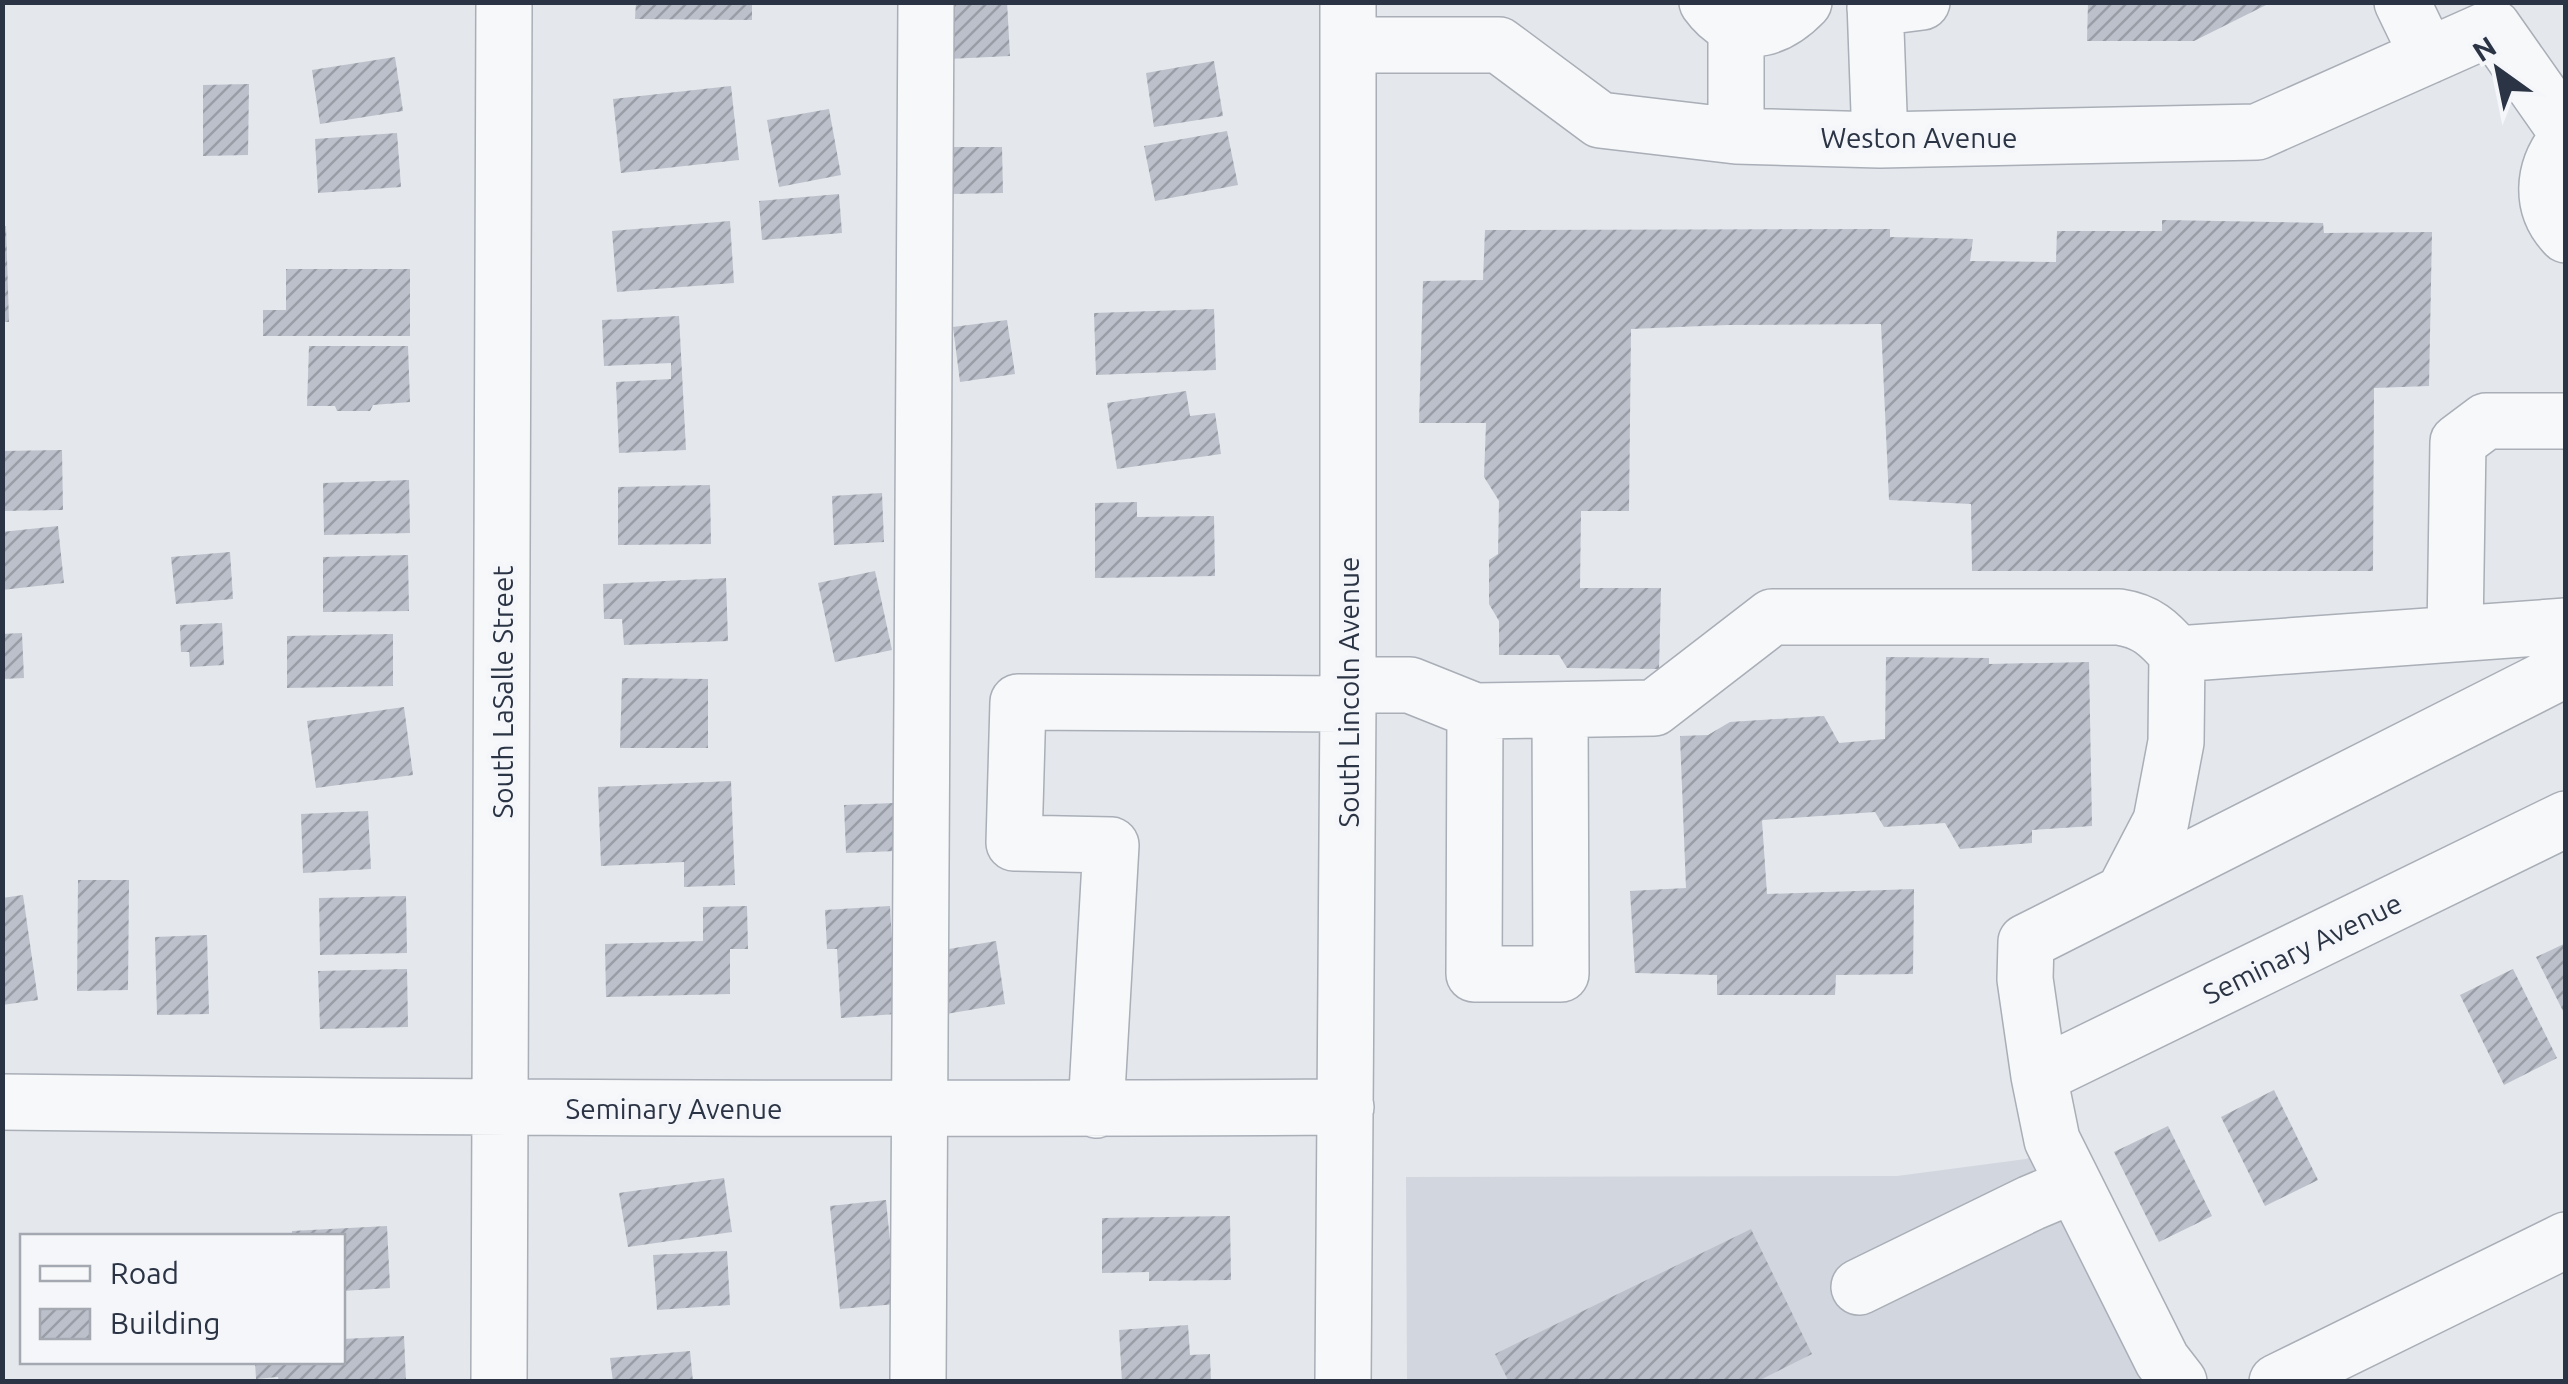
<svg xmlns="http://www.w3.org/2000/svg" width="2568" height="1384" font-family="Ubuntu,sans-serif">
  <defs>
    <pattern id="building-hatch" width="6" height="6" patternUnits="userSpaceOnUse" patternTransform="scale(2.5)"><rect width="6" height="6" fill="#bbc0ca"/><path d="M-1 1l2-2M0 6l6-6M5 7l2-2" fill="none" stroke="#989da6"/></pattern>
  </defs>
  <rect width="100%" height="100%" fill="#e4e7ec"/>
  <path fill="#d2d6de" d="M2055,1147L2178,1381H1407L1406,1177L1897,1176L2026,1159Z"/>
  <path fill="url(#building-hatch)" d="M636,2H752V20L635,19Z
    M945,2H1007L1010,56L948,59Z
    M2088,2H2272L2194,41H2087Z
    M395,57L403,111L320,124L312,70Z
    M1214,61L1223,116L1154,127L1146,73Z
    M249,84L248,155L203,156V85Z
    M731,86L739,160L621,173L613,99Z
    M829,109L841,175L779,187L767,120Z
    M1227,131L1238,185L1155,201L1144,146Z
    M397,133L401,187L318,193L315,139Z
    M952,147H1002L1003,193L952,194Z
    M839,194L842,233L762,240L759,201Z
    M2162,220L2323,223L2324,233L2432,232L2429,386L2374,388L2373,571H1972L1971,504L1889,500L1881,324L1727,325L1631,329L1629,511H1581L1580,588H1661L1659,669L1567,668L1559,655H1499V621L1489,604V560L1498,554L1499,501L1484,477L1486,423H1419L1423,281L1483,280L1485,230L1890,229V237L1973,239L1970,261L2056,262L2057,231H2162Z
    M730,221L734,283L617,292L612,231Z
    M2,226H6L9,322H2Z
    M286,269H410V336H263V310H286Z
    M1214,309L1216,370L1096,375L1094,313Z
    M679,316L686,450L619,453L616,382L671,379V363L604,366L602,320Z
    M1007,320L1015,374L960,382L953,327Z
    M309,346H408L410,402L373,405L370,411H337L335,406H307Z
    M1186,391L1190,416L1215,413L1221,454L1117,469L1107,403Z
    M62,450L63,510L2,511V451Z
    M409,480L410,533L324,535L323,483Z
    M710,485L711,544L618,545V487Z
    M882,493L884,542L834,545L832,496Z
    M1137,502V517L1214,516L1215,576L1095,578V503Z
    M58,526L64,583L2,590V532Z
    M230,552L233,599L176,604L171,557Z
    M408,555L409,611L323,612V557Z
    M875,571L892,650L835,662L818,583Z
    M726,578L728,641L624,645L622,619H604L603,584Z
    M222,623L224,665L190,667L189,652H181L180,625Z
    M22,633L24,678L2,679V634Z
    M393,634V686L287,688V636Z
    M1886,657L1989,658V664L2089,662L2092,826L2032,830V843L1960,849L1945,823L1884,827L1875,812L1763,820L1762,821L1767,894L1914,889L1913,974L1836,975L1835,995H1717V975L1635,973L1630,891L1686,888L1680,736L1708,735L1730,722L1824,716L1839,743L1885,739Z
    M622,678L708,679V748H620Z
    M404,707L413,775L316,788L307,721Z
    M731,781L735,885L684,887V862L601,866L598,787Z
    M894,803L896,851L846,853L844,805Z
    M368,811L371,869L303,873L301,814Z
    M78,880H129L128,990L77,991Z
    M23,895L38,1000L2,1005V898Z
    M406,896L407,953L320,955L319,898Z
    M747,906L748,949H730V994L606,997L605,944L703,941V907Z
    M890,906L896,1014L841,1018L837,949H827L825,910Z
    M207,935L209,1014L157,1015L155,937Z
    M996,941L1005,1004L946,1014L937,951Z
    M2566,943V1017L2536,957Z
    M407,969L408,1027L320,1029L318,971Z
    M2513,969L2557,1058L2504,1085L2460,995Z
    M2274,1090L2318,1180L2265,1206L2221,1117Z
    M2168,1126L2212,1216L2159,1242L2114,1152Z
    M724,1178L732,1232L628,1247L619,1193Z
    M886,1200L896,1304L840,1309L830,1206Z
    M1230,1216L1231,1280L1149,1281V1272L1102,1273V1218Z
    M387,1226L390,1288L342,1291V1236H292V1231Z
    M1751,1229L1812,1354L1756,1382H1509L1495,1354Z
    M727,1251L730,1305L657,1310L653,1255Z
    M1188,1325L1190,1355L1210,1354L1211,1382H1122L1119,1330Z
    M404,1336L406,1382H279L278,1377L256,1379L255,1362H342V1339Z
    M690,1351L693,1382H613L610,1358Z"/>
  <g fill="none" stroke-linecap="round" stroke-linejoin="round">
    <defs>
      <path id="minor" d="M1707,2C1735,41 1773,34 1804,2
        M1875,2L1880,140
        M2402,2L2428,56
        M1875,8L1922,2
        M1736,28V136
        M1348,45H1499L1600,120L1736,136L1880,140L2257,132L2493,27L2566,131
        M2566,140C2542,169 2539,207 2566,235
        M2455,633L2458,442L2486,421H2566
        M1348,685H1410L1475,711L1654,708L1772,617H2119C2146,621 2159,633 2177,654L2566,626
        M1475,711L1474,974H1561L1560,710
        M2124,892L2161,821L2176,742L2177,654
        M2039,1076L2566,819
        M2,1102C450,1108 898,1110 1346,1107
        M1096,1110L1111,845L1014,843L1018,702L1348,704
        M1859,1287L2031,1203L2074,1185
        M499,1382L504,2
        M918,1382L926,2
        M1343,1382L1348,704V2
        M2179,1382L2162,1360L2052,1140L2039,1076L2025,979L2026,942L2566,669
        M2277,1382L2566,1240"/>
    </defs>
    <use href="#minor" stroke="#a9aeb7" stroke-width="58"/>
    <use href="#minor" stroke="#f7f8fa" stroke-width="55"/>
  </g>
  <g text-anchor="middle" dominant-baseline="central" stroke-width="10" stroke-linejoin="round" paint-order="stroke">
    <g font-size="28" fill="#2b3445" stroke="#f4f6f9">
      <text x="1919" y="137">Weston Avenue</text>
      <text transform="translate(502 692) rotate(-90)">South LaSalle Street</text>
      <text transform="translate(1348 692) rotate(-90)">South Lincoln Avenue</text>
      <text transform="translate(2302 948) rotate(-26)">Seminary Avenue</text>
      <text x="674" y="1108">Seminary Avenue</text>
    </g>
  </g>
  <rect width="2568" height="1384" fill="none" stroke="#2b3445" stroke-width="10"/>
  <rect x="20" y="1234" width="325" height="130" fill="#f4f6f9" stroke="#a4a8b1" stroke-width="2.5"/>
  <rect x="40" y="1266" width="50" height="15" fill="#f7f8fa" stroke="#a4a8b1" stroke-width="2.5"/>
  <text x="110" y="1284" font-size="30" fill="#2b3445">Road</text>
  <rect x="40" y="1309" width="50" height="30" fill="url(#building-hatch)" stroke="#a4a8b1" stroke-width="2.5"/>
  <text x="110" y="1334" font-size="30" fill="#2b3445">Building</text>
  <g transform="translate(2498 70) rotate(327)" stroke="#f4f6f9" stroke-width="8" paint-order="stroke">
  <path d="M0-8L18 38L0 25L-18 38Z" fill="#2b3445"/>
  <text y="-15" font-size="28" font-weight="bold" text-anchor="middle" fill="#2b3445">N</text>
  </g>
</svg>
